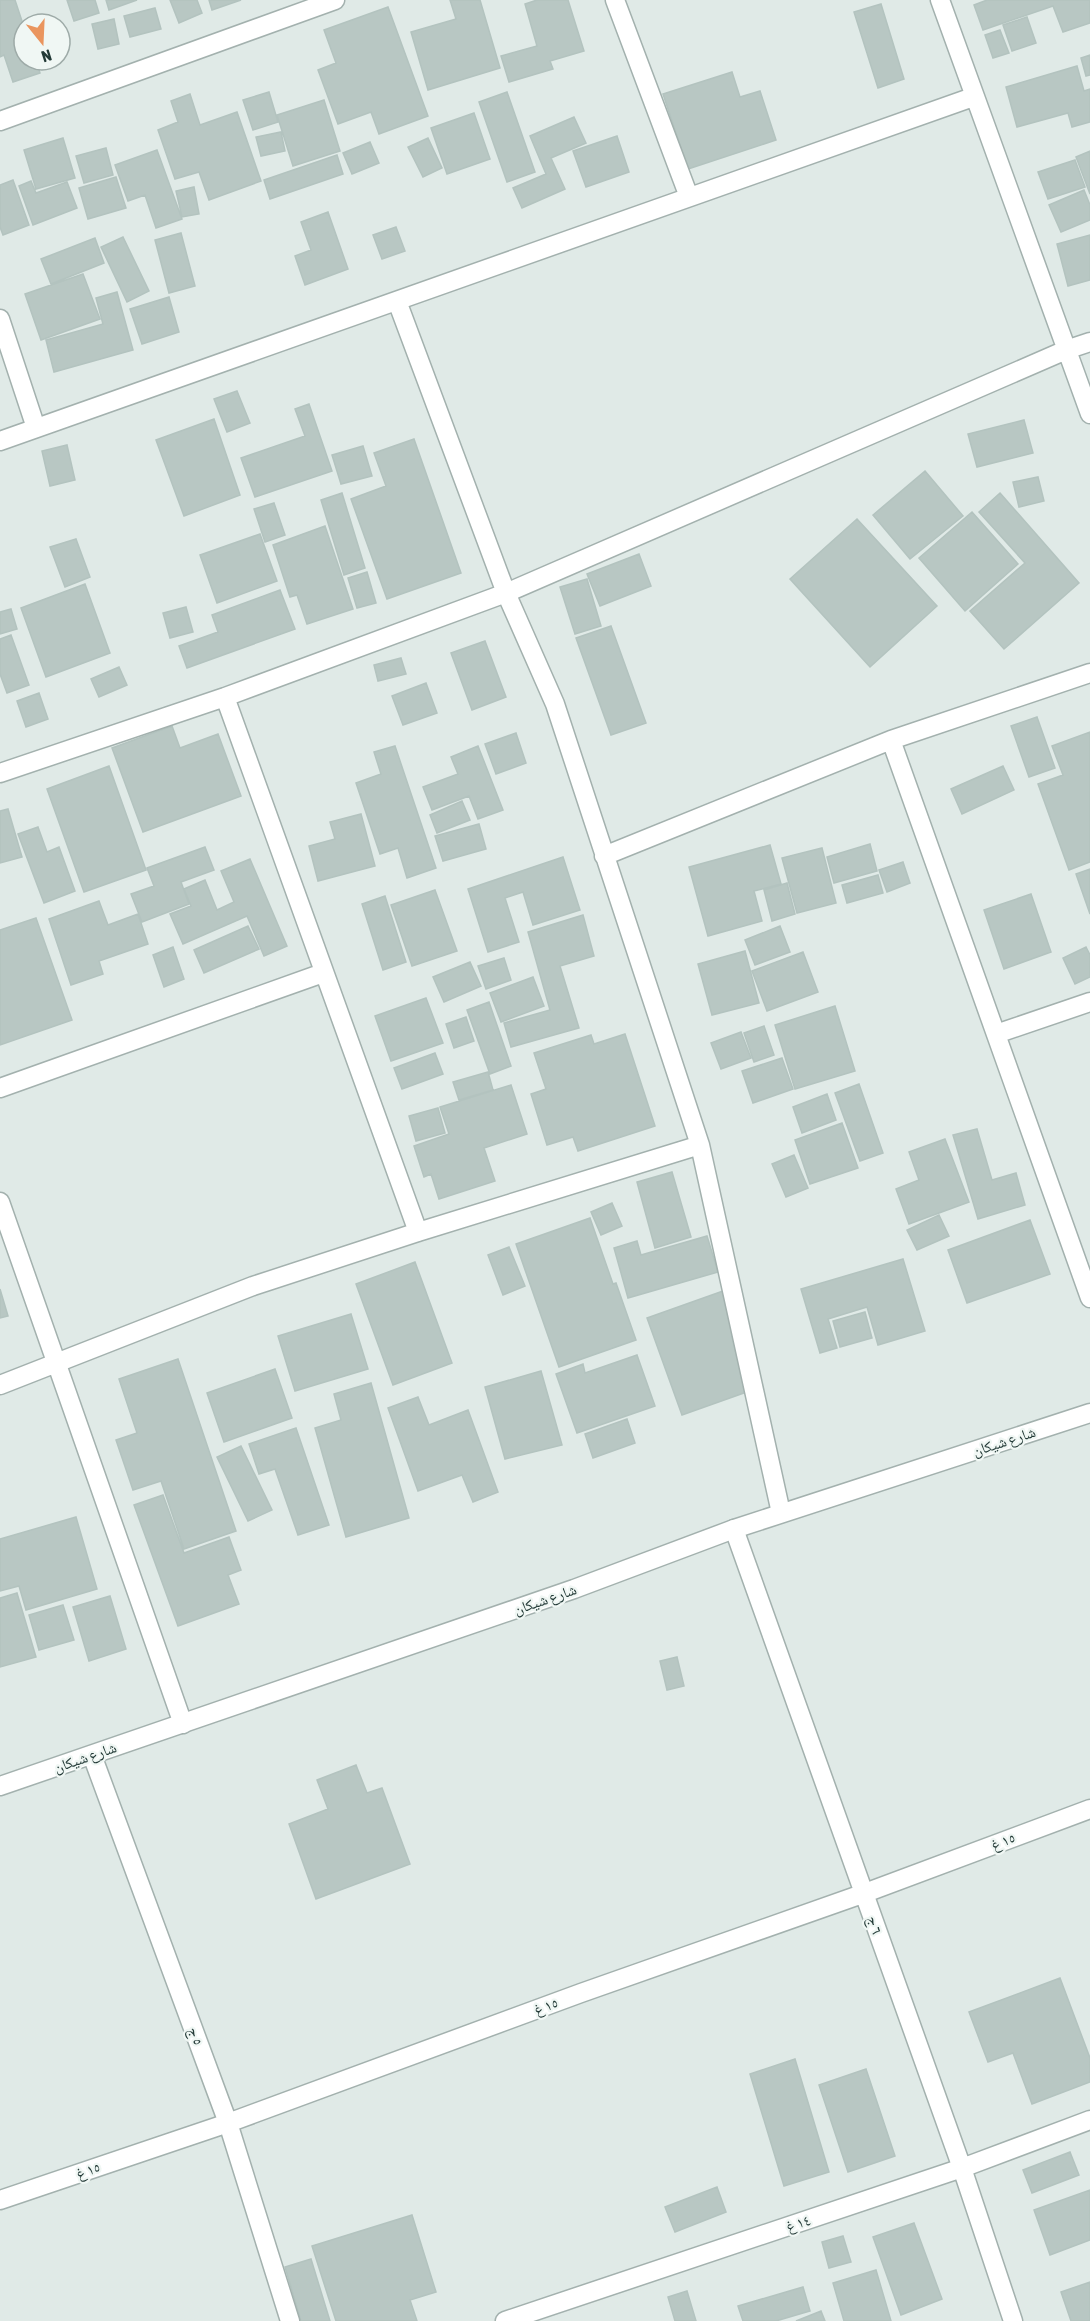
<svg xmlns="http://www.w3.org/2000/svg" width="1090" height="2321" font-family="'Asap Condensed','Noto Naskh Arabic',sans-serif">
  <rect width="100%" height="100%" fill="#e0eae7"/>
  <path fill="#b8c7c3" stroke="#b3c3bf" stroke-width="1.5" d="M0,0H15L24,27V60H36L40,73L13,82L4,55L0,57Z
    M67,0H95L99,13L74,21Z
    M106,0H137L109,10Z
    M170,0H197L202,13L179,23Z
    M209,0H241L212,10Z
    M450,0H480L500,68L428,90L411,32L456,19Z
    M537,0H568L584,51L550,61L553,69L509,82L501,56L537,46L525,4Z
    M987,0H1090V23L1063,32L1053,6L983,30L974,5Z
    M881,4L904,79L878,88L854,12Z
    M388,7L428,116L379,134L371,112L338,124L318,70L336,63L324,30Z
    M155,8L161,29L130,37L124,16Z
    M1027,17L1036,43L1012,51L1003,25Z
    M114,19L119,44L98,49L92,24Z
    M1000,30L1009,53L993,58L985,35Z
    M1090,55V75L1086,76L1081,58Z
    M1077,66L1084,91L1090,89V122L1072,127L1068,113L1017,127L1006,87Z
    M732,72L740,97L760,91L776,140L688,169L663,94Z
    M269,92L278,122L253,130L243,100Z
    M507,92L535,172L507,182L479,102Z
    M190,94L200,125L237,112L261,181L209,200L199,172L175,179L158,130L178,122L171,101Z
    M324,100L340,151L293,166L277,115Z
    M474,113L490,159L447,174L431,128Z
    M574,117L586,143L551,158L565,189L522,208L513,188L546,174L530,136Z
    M281,132L285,151L261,156L256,137Z
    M617,136L629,172L586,187L573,151Z
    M63,138L75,178L36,189L24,150Z
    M428,138L442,168L423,177L408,147Z
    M370,142L379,163L352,174L343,153Z
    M106,148L113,175L84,183L76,156Z
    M157,150L182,219L156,228L145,195L128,201L115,165Z
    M1090,151V194L1076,157Z
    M337,155L343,174L270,199L264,180Z
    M1075,160L1085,187L1048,199L1038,172Z
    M116,177L126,208L88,219L79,188Z
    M13,180L29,225L3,235L0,227V185Z
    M31,181L36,193L67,182L77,208L33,225L19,186Z
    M194,187L199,214L182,217L176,191Z
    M1084,190L1090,205V220L1061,232L1049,205Z
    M328,212L348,269L305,285L295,256L311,250L301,222Z
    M396,227L405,251L382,259L373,235Z
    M181,233L195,286L169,293L155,240Z
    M1090,235V280L1068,286L1057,244Z
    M123,237L149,291L127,302L101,247Z
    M95,238L104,263L51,284L41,259Z
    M83,274L100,319L41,340L25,294Z
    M117,292L133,350L54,372L46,340L103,324L96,298Z
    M169,297L179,332L142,344L130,309Z
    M237,391L250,423L227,432L214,399Z
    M309,404L332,471L255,497L241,458L305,436L295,409Z
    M214,419L240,495L184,516L156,440Z
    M1024,420L1033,453L977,467L968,434Z
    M414,439L461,573L387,599L351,499L386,486L374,453Z
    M67,445L75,480L50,486L42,451Z
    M363,446L372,476L341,484L332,455Z
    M925,471L963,516L910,559L873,515Z
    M1038,477L1044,501L1019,507L1013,482Z
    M342,493L365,568L344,575L321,500Z
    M1000,493L1079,583L1004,649L970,611L1025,563L979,512Z
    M274,503L285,535L265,542L254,509Z
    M972,512L1018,564L965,611L919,558Z
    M857,519L937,606L870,667L790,579Z
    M325,526L353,609L307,624L297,595L290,597L273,545Z
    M260,534L277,581L217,603L200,555Z
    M76,539L90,577L65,587L50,547Z
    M639,554L651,586L600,606L587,574Z
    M367,572L376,603L357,608L348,578Z
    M587,579L601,626L575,634L560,587Z
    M85,584L110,653L46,677L21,608Z
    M280,590L295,629L187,668L179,646L218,632L212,615Z
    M186,607L193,632L170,638L163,613Z
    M11,609L17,629L0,634V612Z
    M611,626L646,723L611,735L576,638Z
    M11,635L29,685L7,693L0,674V639Z
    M485,641L506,697L472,710L451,653Z
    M401,658L406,674L378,681L374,665Z
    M119,667L127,685L99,697L91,679Z
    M426,683L437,713L403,725L392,696Z
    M39,693L48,719L26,727L17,701Z
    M1037,717L1055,768L1029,777L1011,726Z
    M172,726L180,748L218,734L241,796L143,832L112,748Z
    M1090,732V862L1069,870L1038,784L1063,775L1052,746Z
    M516,733L526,763L496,774L485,744Z
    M395,746L436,868L407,878L398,848L380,854L356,783L381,774L374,752Z
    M478,746L503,810L478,819L469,796L432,810L423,787L458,774L451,757Z
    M109,766L146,870L84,892L47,789Z
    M1003,766L1014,790L962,814L951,789Z
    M462,801L470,820L437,833L430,815Z
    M8,809L22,857L0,863V811Z
    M361,814L375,866L318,881L309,846L335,839L330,822Z
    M479,824L486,849L443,861L435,836Z
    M38,827L47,852L59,847L75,891L44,903L18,834Z
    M870,844L877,871L834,883L827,857Z
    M770,845L781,884L754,891L762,921L708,936L689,867Z
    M205,847L214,870L181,882L189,904L142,922L131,894L154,886L147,868Z
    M822,848L836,903L797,913L782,858Z
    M563,857L580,910L533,925L523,892L505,898L519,942L488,952L468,889Z
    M250,859L287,946L264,956L247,916L183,944L170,914L191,906L184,889L205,880L217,910L234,902L221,871Z
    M903,862L910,883L887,892L879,870Z
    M1090,869V914L1076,874Z
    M878,875L883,893L847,903L842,885Z
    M787,883L795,914L772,921L764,890Z
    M435,890L457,951L412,966L391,905Z
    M1031,894L1051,952L1004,969L984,910Z
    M385,896L406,962L383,970L362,904Z
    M99,901L108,925L138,914L148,944L99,961L103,974L71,985L49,919Z
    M583,915L594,956L560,966L579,1028L511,1047L504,1023L550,1010L528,932Z
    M36,918L72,1020L0,1045V930Z
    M248,926L259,949L204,973L194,950Z
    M780,926L790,952L755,965L745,940Z
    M173,947L184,979L164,987L153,955Z
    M1086,947L1090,955V977L1075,984L1063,958Z
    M745,951L759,1003L712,1015L698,964Z
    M803,952L818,992L767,1011L752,971Z
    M504,958L511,980L486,989L478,966Z
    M470,962L481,986L444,1002L433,977Z
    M533,977L544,1006L501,1022L490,993Z
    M426,998L443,1043L391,1061L375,1016Z
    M489,1002L511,1066L490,1074L467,1010Z
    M835,1006L855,1071L795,1089L775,1025Z
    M466,1017L474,1041L454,1048L446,1024Z
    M764,1026L774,1055L754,1062L744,1033Z
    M741,1032L751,1058L721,1069L711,1043Z
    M625,1034L655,1126L578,1151L573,1137L547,1145L531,1094L546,1089L534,1053L591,1035L594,1044Z
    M435,1053L443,1074L402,1089L394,1068Z
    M782,1058L793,1089L753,1103L742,1071Z
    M488,1072L493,1090L459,1100L453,1082Z
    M859,1084L883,1153L860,1161L835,1093Z
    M511,1085L527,1134L484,1148L495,1181L439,1199L431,1174L424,1177L414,1146L449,1134L440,1107Z
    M827,1094L836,1120L802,1133L793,1107Z
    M438,1108L445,1133L416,1141L409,1116Z
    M842,1123L858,1168L810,1184L795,1140Z
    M977,1129L992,1180L1016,1173L1025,1205L978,1219L953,1135Z
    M945,1139L969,1202L909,1224L896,1189L919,1180L909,1152Z
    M794,1155L808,1188L786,1197L772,1164Z
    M672,1172L691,1237L655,1248L637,1182Z
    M612,1203L622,1226L601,1235L591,1212Z
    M939,1215L949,1236L917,1250L907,1230Z
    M590,1218L613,1284L616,1283L636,1340L559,1367L516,1244Z
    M1030,1220L1050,1274L967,1303L948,1250Z
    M707,1236L718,1272L628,1298L614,1248L637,1241L641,1255Z
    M509,1247L525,1286L503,1295L488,1255Z
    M903,1259L925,1331L878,1345L867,1307L828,1319L837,1348L820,1353L801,1289Z
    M415,1262L452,1363L393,1385L356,1284Z
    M0,1289L8,1316L0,1318Z
    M723,1291L758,1388L682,1415L647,1318Z
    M865,1312L872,1338L840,1347L833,1321Z
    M351,1314L368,1369L295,1391L278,1336Z
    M637,1355L655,1406L577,1433L556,1374L583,1364L585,1373Z
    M178,1359L236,1531L184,1549L161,1481L133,1490L116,1440L137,1433L119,1379Z
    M275,1369L292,1418L224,1442L207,1393Z
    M541,1371L562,1445L505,1459L485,1387Z
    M371,1383L409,1518L346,1537L315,1428L341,1420L334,1394Z
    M418,1397L429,1425L468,1410L498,1492L473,1502L462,1475L418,1491L388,1408Z
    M627,1419L635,1443L593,1458L585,1434Z
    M296,1428L329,1525L298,1535L275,1469L259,1474L249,1444Z
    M241,1446L272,1510L248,1521L217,1457Z
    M163,1495L184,1553L229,1537L241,1570L228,1575L239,1604L178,1626L134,1505Z
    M76,1517L97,1589L26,1610L19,1586L0,1591V1539Z
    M17,1593L36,1657L0,1667V1598Z
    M110,1596L126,1649L89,1661L73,1607Z
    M63,1605L74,1640L39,1650L29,1615Z
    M677,1657L684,1686L667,1690L660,1661Z
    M356,1765L367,1793L382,1788L410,1864L316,1899L289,1824L328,1809L317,1780Z
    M1060,1978L1090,2058V2082L1032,2104L1013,2053L988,2062L969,2012Z
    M795,2059L829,2172L784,2186L750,2074Z
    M866,2069L895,2156L848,2172L819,2085Z
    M1070,2152L1079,2175L1032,2193L1023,2170Z
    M717,2187L726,2212L675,2232L665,2207Z
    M1090,2190V2240L1050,2255L1034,2210Z
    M412,2215L436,2292L410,2300L417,2321H336L312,2246Z
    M914,2223L942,2299L901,2315L873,2237Z
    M843,2236L851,2262L829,2268L822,2242Z
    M311,2259L330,2321H301L285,2267Z
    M876,2270L891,2321H844L833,2283Z
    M1090,2282V2321H1071L1061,2292Z
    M803,2287L810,2311L776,2321H743L738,2306Z
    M687,2291L696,2321H675L668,2297Z
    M821,2311L825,2321H796Z"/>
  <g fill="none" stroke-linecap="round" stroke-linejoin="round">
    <defs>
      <path id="minor" d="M615,0L689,197
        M940,0L1090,414
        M0,121L335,0
        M397,301L506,593L555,704L700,1145L781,1513
        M0,319L36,428
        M0,441L973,97
        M225,697L418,1232
        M891,740L1090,1298
        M0,773L225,697L506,593L1066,350L1090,342
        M604,856L891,740L1090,673
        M996,1034L1090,1002
        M0,1088L323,973
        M0,1202L183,1724
        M0,1385L253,1286L418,1232L700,1145
        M734,1529L962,2168L1013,2321
        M92,1755L228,2123L290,2321
        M0,2200L228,2123L581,1993L865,1893L1090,1809
        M505,2321L962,2168L1090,2120"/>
      <path id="tertiary" d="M0,1786L574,1589L734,1529L1090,1413"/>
    </defs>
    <use href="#minor" stroke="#a3b1ae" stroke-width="21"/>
    <use href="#tertiary" stroke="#a3b1ae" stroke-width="21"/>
    <use href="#minor" stroke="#fff" stroke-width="18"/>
    <use href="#tertiary" stroke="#fff" stroke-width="18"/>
  </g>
  <g text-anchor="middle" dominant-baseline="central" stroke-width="4.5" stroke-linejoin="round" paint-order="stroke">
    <g font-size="15" fill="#223936" stroke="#f0f7f4">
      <text transform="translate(1004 1441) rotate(-18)">شارع شيكان</text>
      <text transform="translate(545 1599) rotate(-19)">شارع شيكان</text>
      <text transform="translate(85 1757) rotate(-19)">شارع شيكان</text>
      <text transform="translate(1003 1841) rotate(-21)">١٥ غ</text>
      <text transform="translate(875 1925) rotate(71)">٦ ج</text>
      <text transform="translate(546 2006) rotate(-20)">١٥ غ</text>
      <text transform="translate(196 2036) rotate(69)">٥ ج</text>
      <text transform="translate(88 2170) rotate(-19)">١٥ غ</text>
      <text transform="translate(798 2223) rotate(-18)">١٤ غ</text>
    </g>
  </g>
  <g transform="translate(42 42) rotate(162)"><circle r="28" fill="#f0f7f4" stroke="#9eaba8" stroke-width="1.5"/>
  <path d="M0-4.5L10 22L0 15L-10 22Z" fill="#ea955e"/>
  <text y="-9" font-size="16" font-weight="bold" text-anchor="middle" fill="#223936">N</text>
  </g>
</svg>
